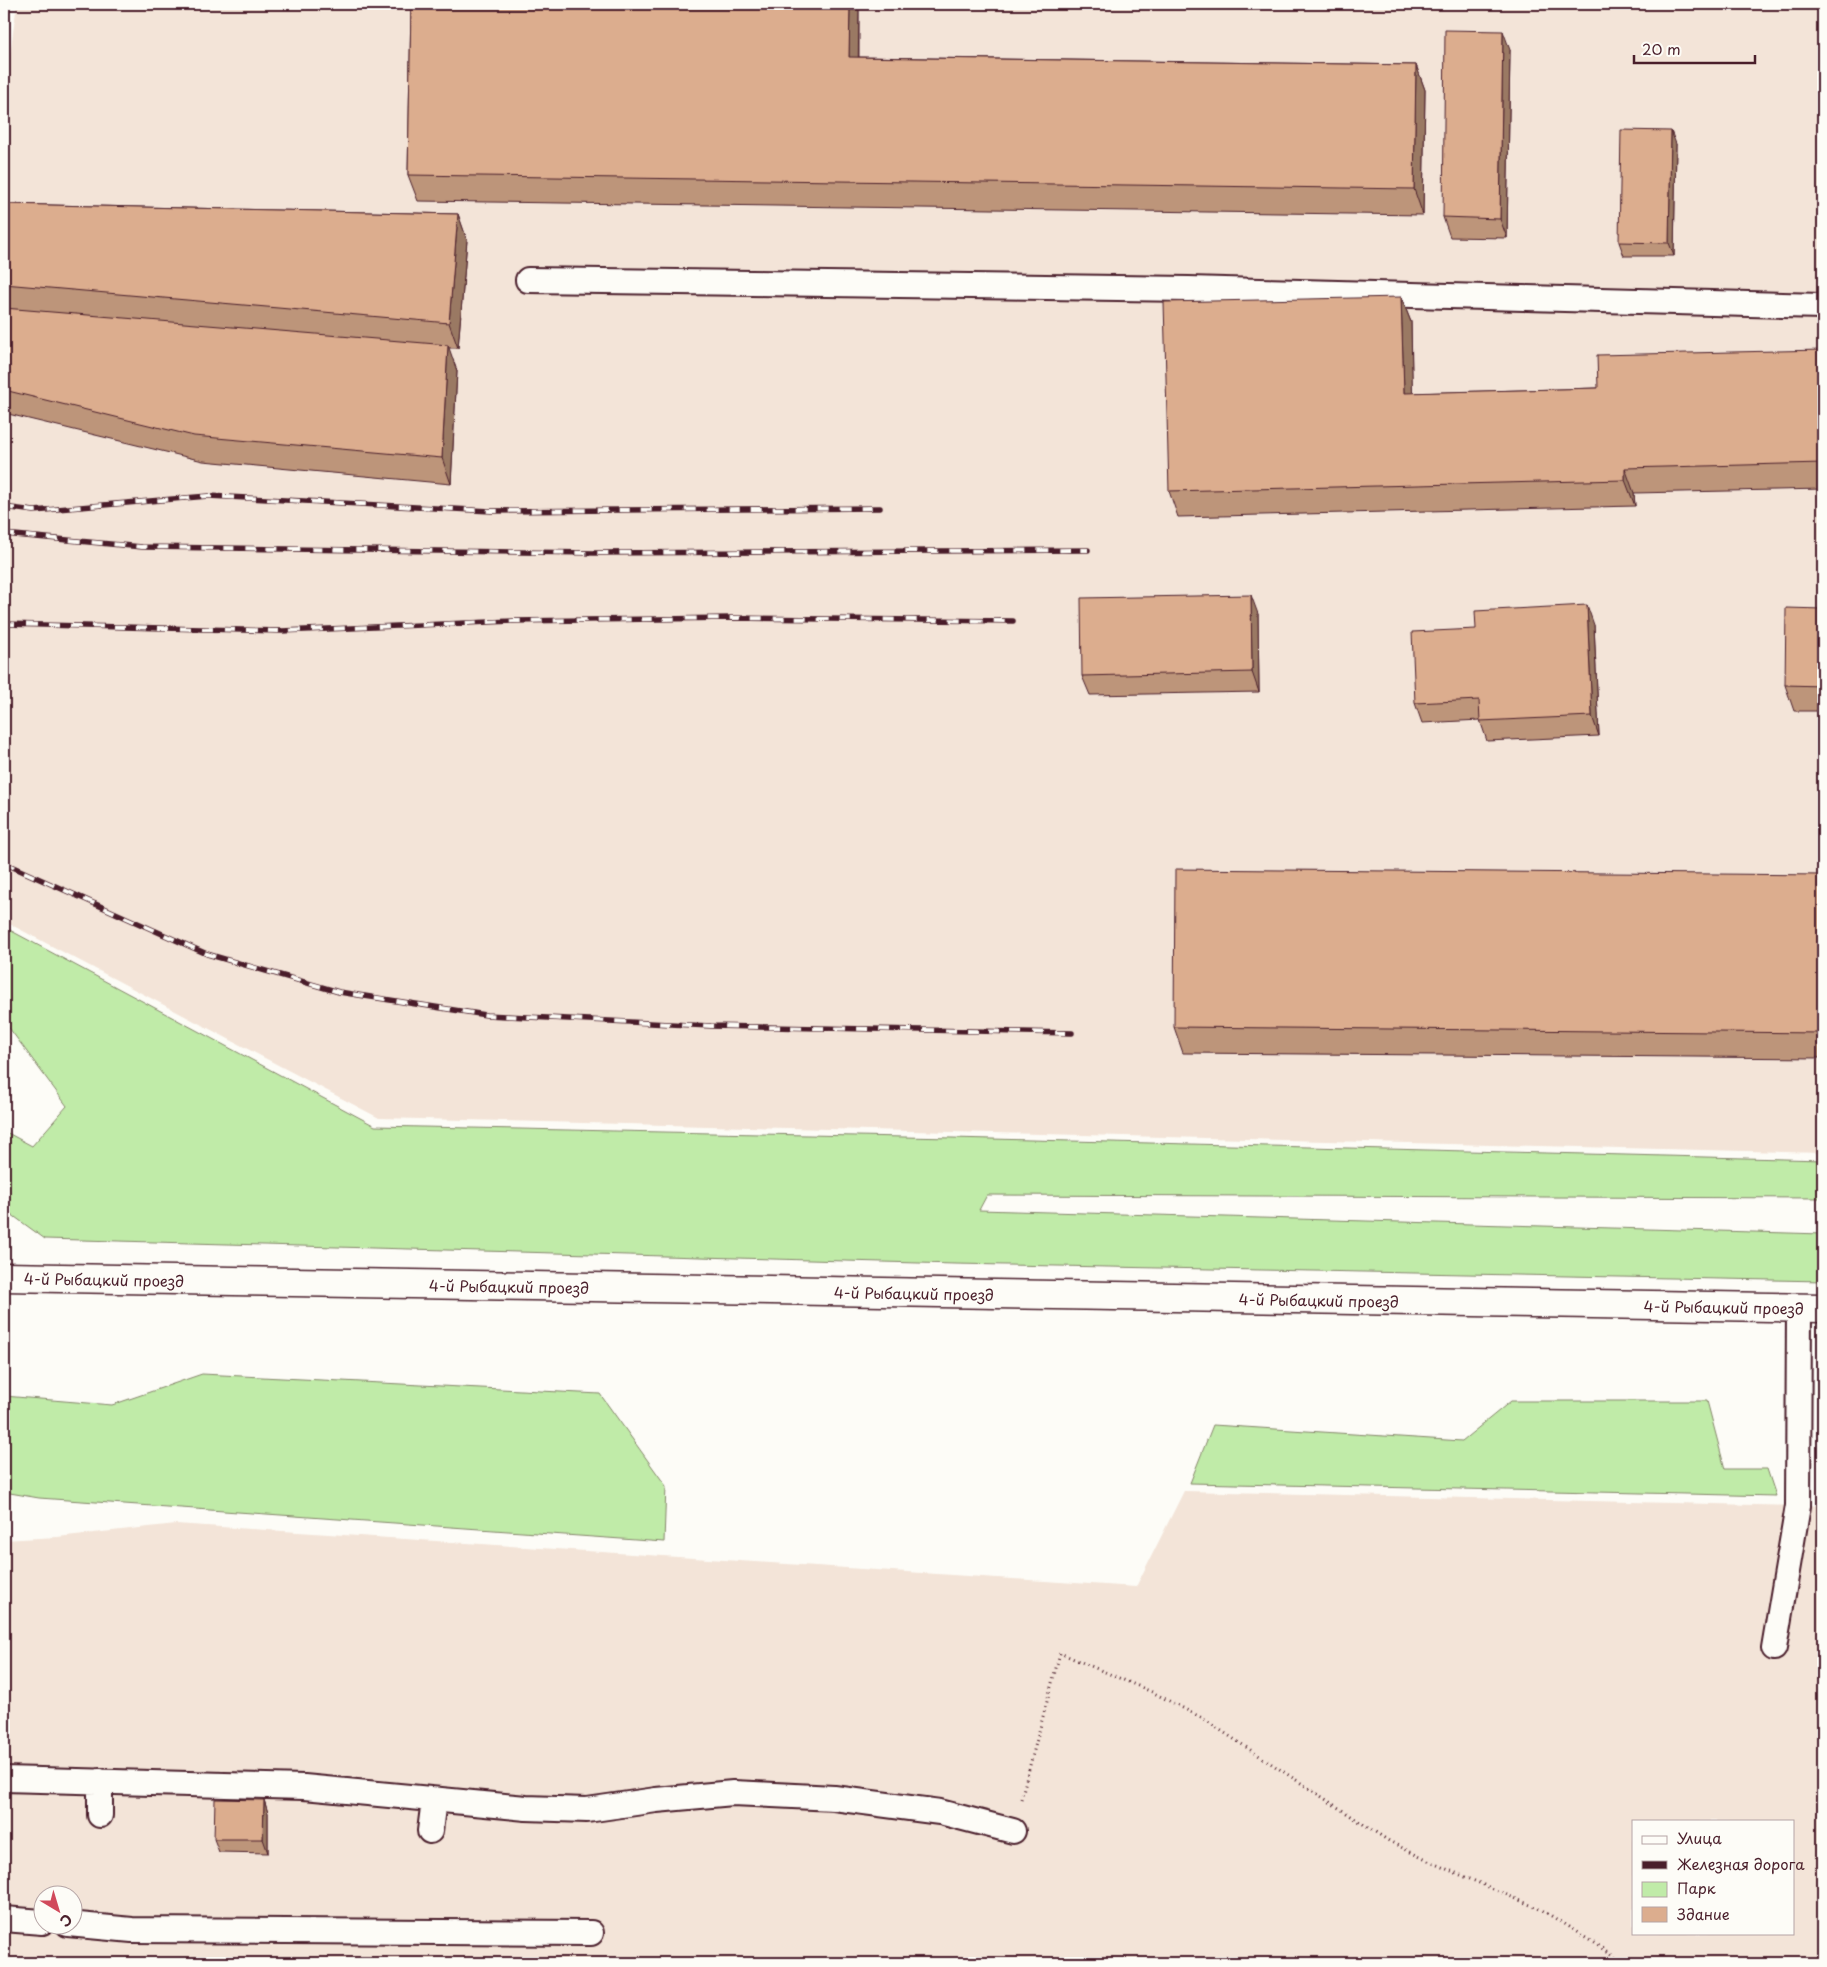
<svg xmlns="http://www.w3.org/2000/svg" width="1827" height="1967" font-family="'Playpen Sans',sans-serif">
  <rect width="100%" height="100%" fill="#fdfcf7"/>
  <filter id="ink" filterUnits="userSpaceOnUse"><feTurbulence type="fractalNoise" baseFrequency=".02" numOctaves="2"/><feDisplacementMap in="SourceGraphic" scale="10" xChannelSelector="R" yChannelSelector="G"/><feConvolveMatrix kernelMatrix="1 2 1 2 8 2 1 2 1" color-interpolation-filters="sRGB"/></filter>
  <g filter="url(#ink)">
    <path fill="#f3e4d8" fill-rule="evenodd" d="M17,4H1823V1153L379,1118L4,921V97Z
      M1184,1491L1798,1506L1823,1505V1963H4V1540L57,1537L176,1524L1136,1587ZM1633,1821H1793V1933H1633ZM42,1894H72V1924H42Z"/>
    <path fill="#c0eba8" stroke="#85856a" d="M4,927L375,1126L952,1138L1823,1160V1198L987,1195L979,1210L1823,1234V1281L955,1264L45,1239L4,1209V1131L32,1146L67,1106L4,1021Z
      M202,1374L600,1394L666,1486L664,1542L39,1498L4,1492V1396L112,1405Z
      M1511,1401H1707L1725,1469H1767L1776,1496L1190,1483L1213,1425L1462,1441Z"/>
    <g fill="none" stroke-linecap="round" stroke-linejoin="round">
      <defs>
        <path id="lane" d="M528,280L1189,289L1823,306
          M1774,1648L1798,1506L1799,1307
          M4,1779L304,1787L526,1808L587,1810L656,1800L733,1793L834,1798L940,1812L1013,1831
          M100,1781V1815
          M430,1831L434,1800
          M4,1919L42,1922
          M68,1924L132,1930L591,1933"/>
        <g id="secondary">
          <path id="s1" d="M4,1277L1823,1308"/>
        </g>
      </defs>
      <use href="#lane" stroke="#4a1f2b" stroke-width="28"/>
      <use href="#secondary" stroke="#4a1f2b" stroke-width="31"/>
      <path stroke="#4a1f2b" stroke-width="3" stroke-dasharray="1 4" stroke-linecap="butt" d="M1021,1799L1060,1653L1152,1692L1202,1718L1389,1841L1428,1861L1542,1910L1625,1963"/>
      <use href="#lane" stroke="#fdfcf7" stroke-width="24"/>
      <use href="#secondary" stroke="#fdfcf7" stroke-width="28"/>
      <defs>
        <path id="rail" d="M4,507L34,511L208,496L491,511L880,508
          M4,534L142,547L595,553L1088,550
          M4,624L282,631L513,621L731,618L1013,621
          M4,863L207,954L339,992L486,1015L711,1026L1072,1033"/>
      </defs>
      <use href="#rail" stroke="#4a1f2b" stroke-width="5.5"/>
      <use href="#rail" stroke="#fdfcf7" stroke-width="4" stroke-dasharray="11" stroke-linecap="butt"/>
    </g>
    <path fill="#bd957a" stroke="#4a1f2b" d="M411,4H859V57L1416,65L1425,90L1423,215L418,201L408,175Z
      M1510,50L1507,238L1450,237L1443,217Z
      M1676,144L1674,256H1624L1619,242Z
      M4,204L458,214L467,240L458,348H448L457,371L451,484L203,461L4,413Z
      M1401,297L1411,322L1412,393L1598,388L1823,350V489L1634,493L1635,506L1178,517L1169,491Z
      M1823,609V711H1794L1785,685Z
      M1258,614L1259,692L1090,695L1082,676Z
      M1594,625L1599,736L1487,741L1480,720L1422,723L1415,703Z
      M1823,875V1058L1183,1053L1174,1027Z
      M264,1800L268,1813V1853L219,1852L214,1839Z"/>
    <path fill="#9a7963" stroke="#4a1f2b" d="M850,4H859L858,83L849,57Z
      M1503,31L1510,50L1507,238L1500,219Z
      M1416,65L1425,90L1423,215L1414,189Z
      M1671,131L1676,144L1674,256L1669,243Z
      M458,214L467,240L458,348L449,323Z
      M1401,297L1411,322L1413,419L1404,393Z
      M448,345L457,371L451,484L442,458Z
      M1625,468L1634,493L1635,506L1625,480Z
      M1251,595L1258,614L1259,692L1252,672Z
      M1587,605L1594,625L1599,736L1592,716Z
      M264,1800L268,1813V1853L263,1839Z"/>
    <path fill="#dcad8e" stroke="#4a1f2b" d="M411,4H850L849,57L1416,65L1414,189L408,175Z
      M1445,30L1503,31L1500,219L1443,217Z
      M1621,130L1671,131L1669,243L1619,242Z
      M4,204L458,214L449,323L4,284Z
      M1401,297L1404,393L1598,388L1597,355L1823,350V463L1625,468V480L1169,491L1164,302Z
      M4,308L448,345L442,458L194,436L4,390Z
      M1251,595L1252,672L1082,676L1081,598Z
      M1587,605L1592,716L1480,721L1479,700L1415,703L1412,632L1476,629L1475,611Z
      M1786,608L1823,609V686L1785,685Z
      M1175,869L1823,875V1033L1174,1027Z
      M215,1799L264,1800L263,1839H214Z"/>
  </g>
  <g text-anchor="middle" dominant-baseline="central" stroke-width="4" stroke-linejoin="round" paint-order="stroke">
    <g font-size="15" fill="#4a1f2b" stroke="#fdfcf7">
      <text stroke="none"><textPath href="#s1" startOffset="100">4-й Рыбацкий проезд</textPath></text>
      <text stroke="none"><textPath href="#s1" startOffset="505">4-й Рыбацкий проезд</textPath></text>
      <text stroke="none"><textPath href="#s1" startOffset="910">4-й Рыбацкий проезд</textPath></text>
      <text stroke="none"><textPath href="#s1" startOffset="1315">4-й Рыбацкий проезд</textPath></text>
      <text stroke="none"><textPath href="#s1" startOffset="1720">4-й Рыбацкий проезд</textPath></text>
    </g>
  </g>
  <rect width="1827" height="1967" fill="none" stroke="#fdfcf7" stroke-width="20"/>
  <rect x="10" y="10" width="1807" height="1947" fill="none" stroke="#4a1f2b" stroke-width="2" filter="url(#ink)"/>
  <rect x="1632" y="1820" width="162" height="115" fill="#fdfcf7" stroke="#b5a4a5"/>
  <rect x="1642" y="1836" width="25" height="8" fill="#fdfcf7" stroke="#b5a4a5"/>
  <text x="1677" y="1844" font-size="15" fill="#4a1f2b">Улица</text>
  <rect x="1642" y="1861" width="25" height="8" fill="#4a1f2b" stroke="#b5a4a5"/>
  <text x="1677" y="1870" font-size="15" fill="#4a1f2b">Железная дорога</text>
  <rect x="1642" y="1882" width="25" height="15" fill="#c0eba8" stroke="#b5a4a5"/>
  <text x="1677" y="1894" font-size="15" fill="#4a1f2b">Парк</text>
  <rect x="1642" y="1907" width="25" height="15" fill="#dcad8e" stroke="#b5a4a5"/>
  <text x="1677" y="1920" font-size="15" fill="#4a1f2b">Здание</text>
  <g transform="translate(58 1910) rotate(142)"><circle r="24" fill="#fdfcf7" stroke="#b5a4a5"/>
  <path d="M0-4L9 19L0 12L-9 19Z" fill="#d1495b"/>
  <text y="-8" font-size="14" font-weight="bold" text-anchor="middle" fill="#4a1f2b">С</text>
  </g>
  <path d="M1634 55v8h121v-8" fill="none" stroke="#4a1f2b" stroke-width="2.5"/>
  <text x="1642" y="55" font-size="15" fill="#4a1f2b" stroke="#fdfcf7" stroke-width="4" paint-order="stroke">20 m</text>
</svg>
